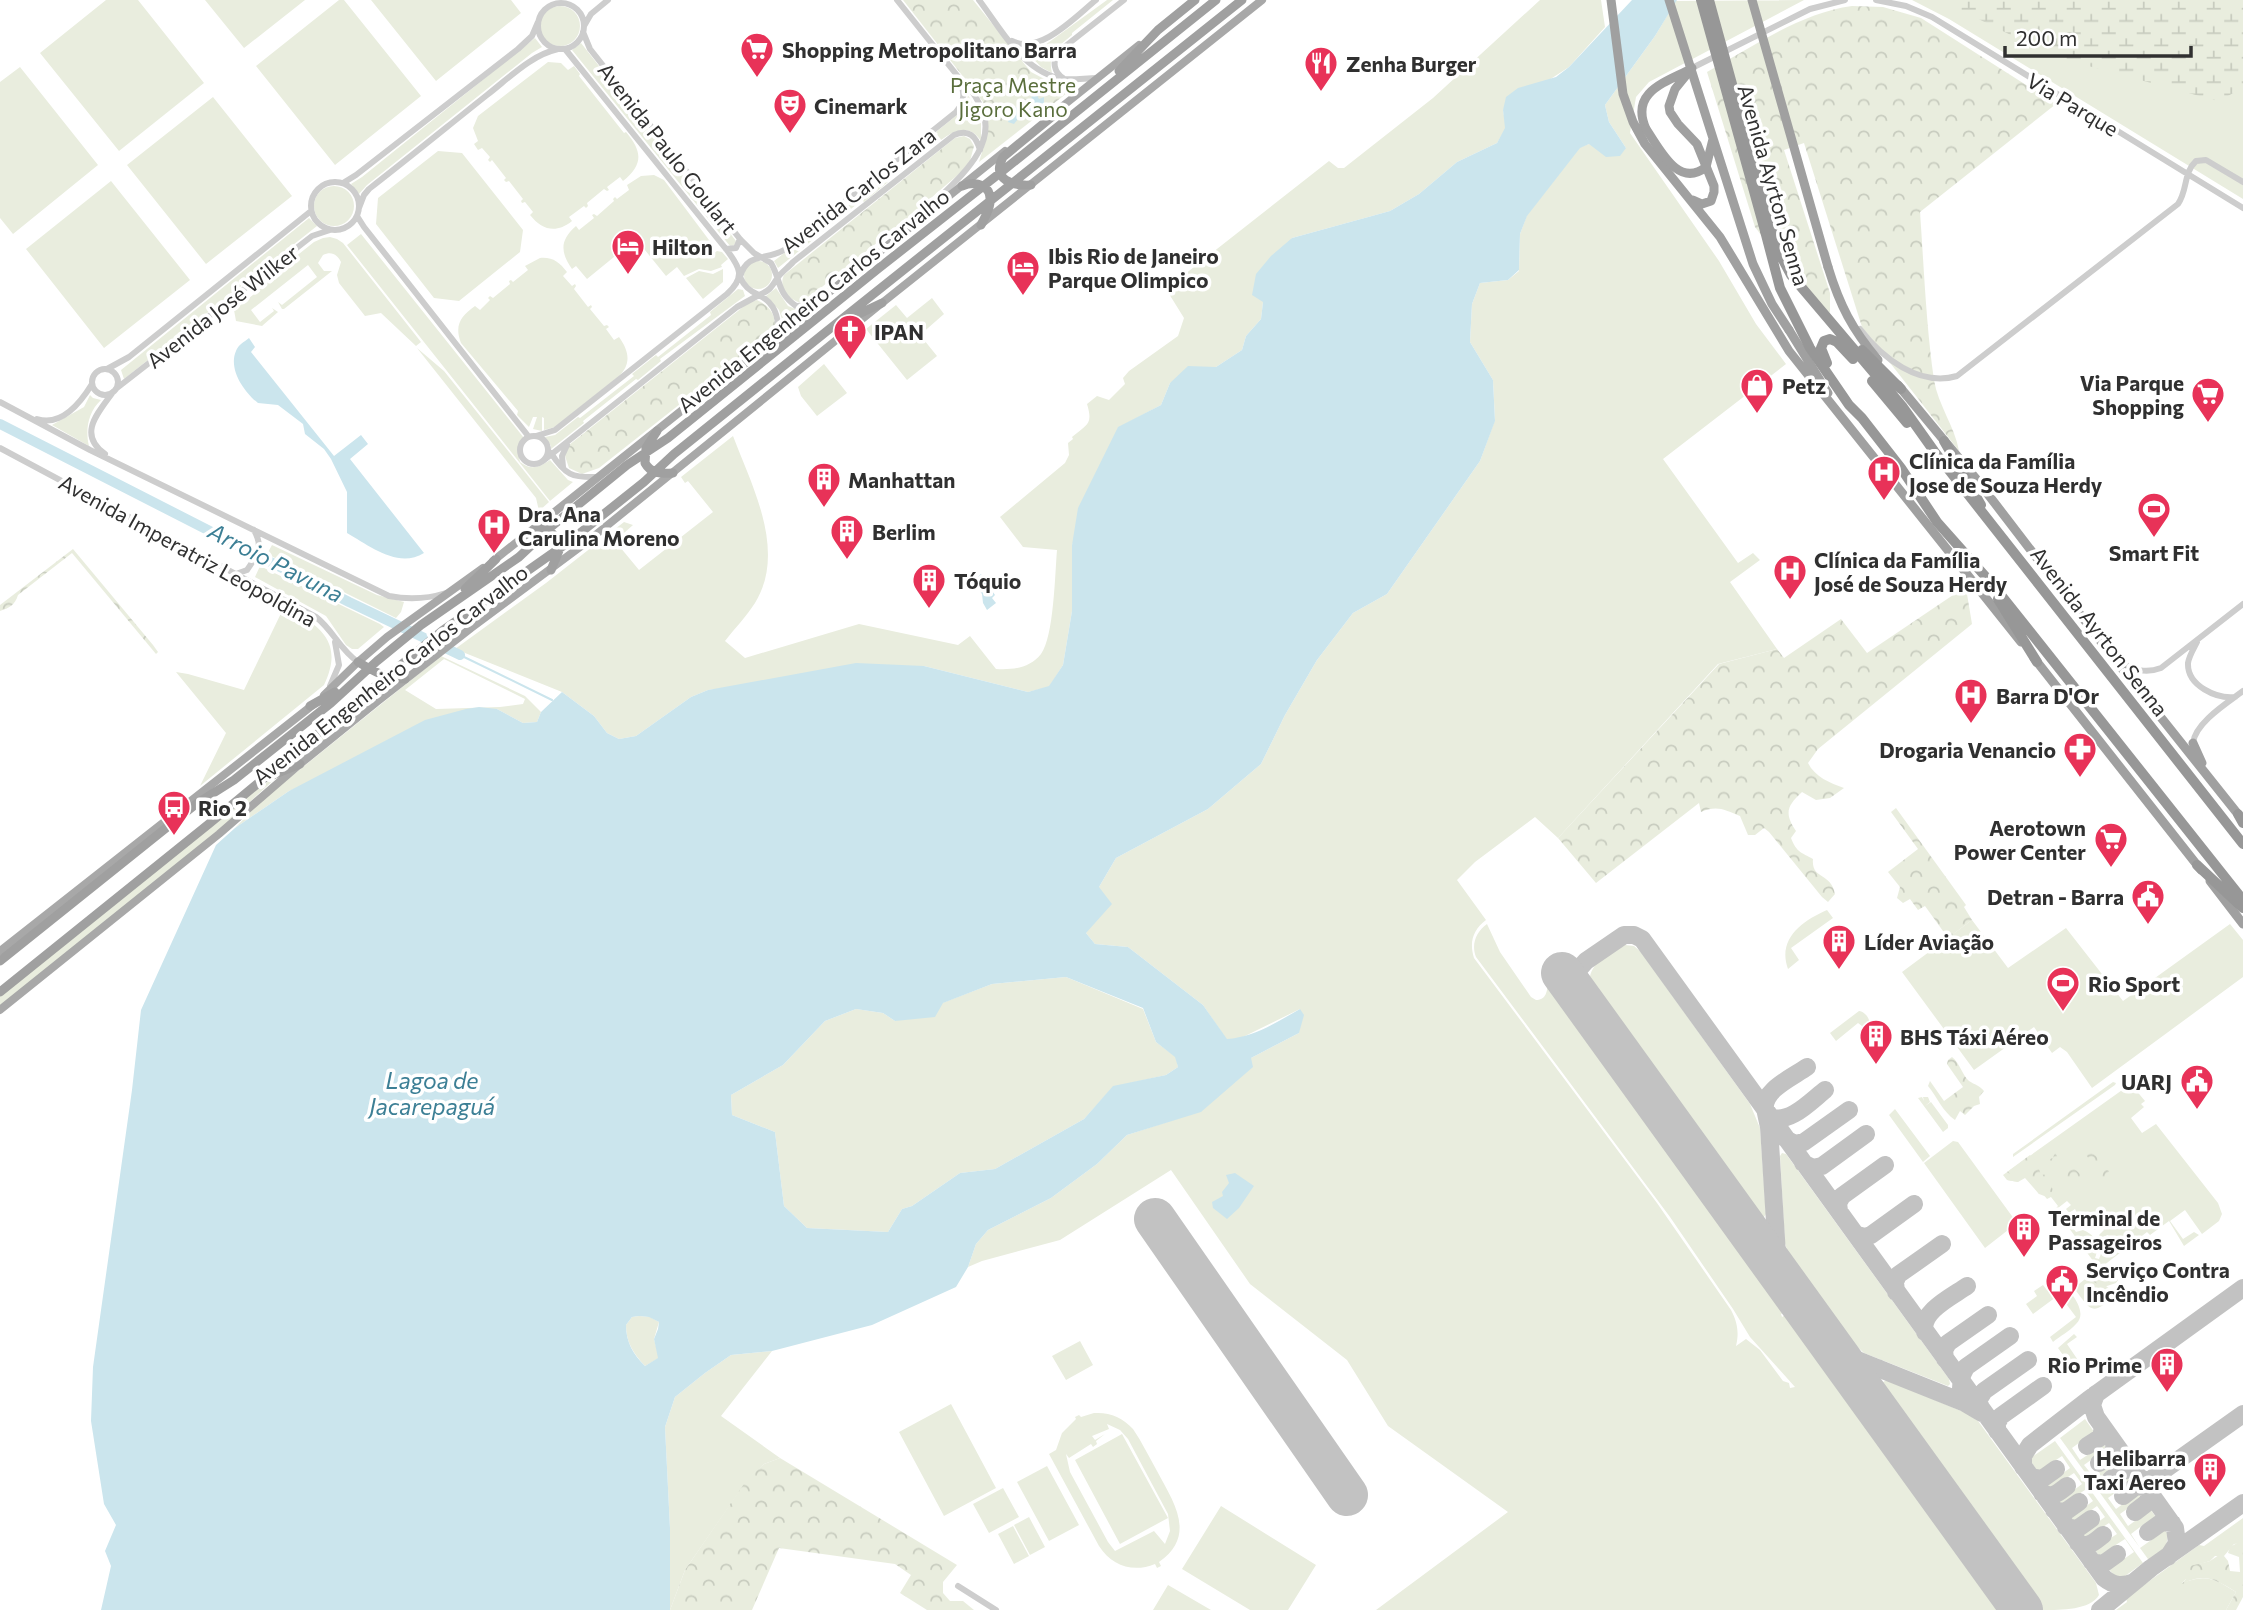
<svg xmlns="http://www.w3.org/2000/svg" width="2243" height="1610" font-family="Commissioner,sans-serif">
  <defs>
    <pattern id="forest-crowns" width="20" height="18" patternUnits="userSpaceOnUse" patternTransform="scale(1.75)"><rect width="20" height="18" fill="#e9edde"/><path d="M2 6a3 3 0 1 1 6 0M12 15a3 3 0 1 1 6 0" fill="none" stroke="#c8ccbf"/></pattern>
    <pattern id="wetland-marsh" width="20" height="14" patternUnits="userSpaceOnUse" patternTransform="scale(1.75)"><rect width="20" height="14" fill="#e9edde"/><path d="M1 5h8M5 5V1M11 12h8M15 12V8" fill="none" stroke="#c8ccbf"/></pattern>
  </defs>
  <rect width="100%" height="100%" fill="#fff"/>
  <path fill="#e9edde" fill-rule="evenodd" d="M106,0H138L204,83L119,151L40,53Z
    M205,0H305L244,48Z
    M339,0H344L421,96L335,165L256,66Z
    M371,0H511L521,13L436,81Z
    M1107,0H1113L1072,33V35C1059,46 1047,54 1052,73L1041,67L1026,51L1025,49H1038L1045,45Z
    M1540,0H1601L1605,27L1569,67L1503,110L1506,128L1497,143L1457,162L1419,194L1390,211L1292,238L1263,302L1261,319L1246,336L1242,350L1216,367L1170,383L1161,405L1118,428L1072,545V611L1063,665L1049,687L1028,692L924,666L708,690L691,697L636,736L619,739L607,733L594,716L562,692L455,649L546,583L624,522L633,525L615,541L639,570L713,512L688,481L685,483L681,477L733,436C752,486 787,551 755,603C746,617 735,628 725,641L745,658L859,624L958,645L970,636L996,669C1013,670 1030,668 1041,654C1054,637 1055,573 1057,550L1023,547L1000,517L1065,463L1069,455L1068,443L1073,439L1072,437C1088,424 1093,424 1087,404L1097,396L1109,400L1125,384L1123,378L1129,371L1178,336L1184,318L1166,289L1329,161L1338,168H1344L1433,98Z
    M1804,0L1649,82L1636,97L1630,133L1719,261L1756,324L1786,364L1663,459L1738,563L1753,553L1760,560L1730,582L1777,649L1718,664L1558,838L1535,817L1475,862L1457,880L1486,920C1473,930 1469,942 1474,958L1657,1203L1731,1310C1738,1323 1739,1334 1736,1346L1746,1339L1760,1350L1783,1381L1789,1383L1790,1388L1795,1387L1750,1337L1733,1309L1670,1217L1476,957C1471,944 1476,932 1487,924L1500,952L1531,997L1536,1000C1547,1000 1547,990 1548,983L1782,1307L1785,1312L1781,1314L1782,1317L1787,1314L1796,1326L2002,1610H1376L1508,1512L1388,1426L1347,1360L1250,1284L1171,1170L1060,1240L982,1261L968,1267L976,1244L988,1230L1051,1198L1097,1164L1127,1135L1201,1111L1251,1058L1299,1033L1300,1009L1241,1038L1227,1040L1203,1005L1128,947L1095,944L1086,933L1099,887L1116,858L1208,809L1261,764L1285,715L1317,660L1353,613L1387,594L1480,461L1495,420L1493,380L1470,342L1472,304L1480,283L1508,280L1519,271L1520,234L1527,215L1580,147L1589,144L1626,148L1609,122L1605,105L1655,36L1676,1Z
    M1912,0H2243V199L1949,19Z
    M540 26a20 20 0 1 1 40 0a20 20 0 1 1-40 0Z
    M535,38L542,47L532,53L367,185L359,194L351,184L362,177Z
    M581,43L736,241L734,245L730,246L572,50Z
    M548,62L561,63L568,70L574,66L580,74L579,76L624,133L626,132C642,151 644,164 623,181L620,177L607,187L609,190L607,191L604,189L587,203L588,206L586,208L584,206L569,217L572,221C556,234 542,230 530,215L533,212L525,202L522,203L521,201L523,199L509,181L506,182L504,180L506,178L492,160L490,162L488,160L490,157L482,148L478,150L474,144L478,141L473,128L478,116Z
    M20,67L98,165L13,234L0,218V82Z
    M968,95L981,118V141C970,124 956,129 941,140L940,138L887,180L888,182L864,202L862,200L778,268L774,261L792,247L794,248L860,196L858,194L882,175L884,177L938,134L936,132L963,110Z
    M213,97L292,196L206,264L127,165Z
    M438,151L462,153L523,230L520,252L459,301L434,298L376,224L378,198Z
    M654,175L664,180L712,244L709,252L711,255L717,251L722,252L728,259L721,265L722,267L711,271L699,269L684,276L677,267L666,276L636,239L587,279L576,266L572,269C560,252 560,240 576,226L579,230L594,218L592,215L594,214L597,216L614,201L613,199L615,197L617,199L629,190L627,185L641,176Z
    M111,181L190,280L104,348L26,249Z
    M314 206a20 20 0 1 1 40 0a20 20 0 1 1-40 0Z
    M309,218L317,226L124,379L121,370Z
    M361,234L524,438L518,451L520,462C531,471 540,467 550,460L568,480L573,482L550,501L347,245Z
    M330,237L337,239L343,243L421,342L416,346L381,313L365,316L339,283L337,275L341,262C337,254 331,251 323,255L318,263L324,271H332L284,309H282L278,302L282,305L317,277L308,265L251,310L260,322L274,311L272,308L278,312L262,326L236,321L234,310L264,286L270,277L314,242L323,238Z
    M540,258C553,257 559,262 567,272L563,276L572,286L575,284L576,286L574,289L588,307L591,305L592,307L590,309L604,326L607,325L609,327L606,329L614,340L619,337C629,351 632,364 618,377L555,427L544,430V418L542,417V431L533,429L537,417H533L529,427L517,415L518,411L461,343C454,325 461,316 475,306L480,310L490,300L488,298L490,296L493,298L510,284L509,281L511,280L513,282L528,270L525,266Z
    M744 275a14 14 0 1 1 28 0a14 14 0 1 1-28 0Z
    M723,269V282L703,299L686,278L699,271L713,274Z
    M776,288L788,306L798,310L783,322L779,310L766,296Z
    M738,289L743,290L745,296L660,359L661,361L638,380L636,379L583,421L584,423L551,449V446L545,437L555,435L578,417L580,418L634,376L632,374L656,355L658,357L711,315L710,312Z
    M932,298L944,314L920,335L937,356L907,380L866,329L896,305L907,318Z
    M417,348L444,371L549,502L539,511L536,498Z
    M824,364L847,393L817,416L801,396L798,387Z
    M90,395L93,398L101,400C88,412 85,430 89,446L52,425L84,407Z
    M272,545L377,595L404,602L401,612L396,618L267,554Z
    M260,566L380,624L384,627L358,649H352L346,645L326,616L255,577Z
    M285,605C319,626 345,641 324,685L200,786L226,733L176,672L188,674L244,690Z
    M441,656L525,696L541,712L537,722L523,723L497,709L289,791L235,828L262,800ZM444,659L525,699L523,704L500,707L436,709L405,690Z
    M380,686L388,689L305,755L279,769Z
    M278,776L217,832L0,1006V995L253,790Z
    M1827,910L1833,918L1791,948L1799,960L1788,969C1777,939 1802,921 1827,910Z
    M1972,920L2008,968L2066,928L2123,1001L2230,924L2243,940V977L2092,1088L2067,1052L2060,1047L2052,1053L2034,1027L1974,1070L1902,972Z
    M1625,945L1634,946L1641,952L1750,1104L1760,1128L1766,1214L1764,1217L1761,1218L1758,1216L1590,984C1587,964 1609,953 1625,945Z
    M1066,977L1143,1009L1156,1042L1176,1057L1178,1067L1166,1075L1113,1087L1084,1119L995,1169L960,1173L912,1206L902,1209L888,1232L807,1228L784,1206L775,1132L732,1115L731,1095L783,1065L825,1021L856,1009L883,1013L895,1021L992,984Z
    M1859,1011C1866,1012 1871,1020 1869,1026L1866,1029L1858,1023L1836,1041L1830,1033Z
    M2113,1082L2116,1083L2115,1085L2013,1157V1154Z
    M2125,1088L2135,1089L2145,1101L2141,1104L2144,1107L2131,1118L2142,1133L2156,1124L2218,1203L2222,1214L2219,1221L2202,1234L2185,1210L2170,1221L2183,1239L2194,1232L2199,1235L2184,1246L2169,1221L2150,1235L2147,1232L2099,1269L2055,1209L2058,1206L2051,1197L2047,1199L2042,1193L2039,1194L2025,1178L2018,1182L2007,1180L2003,1175ZM2067,1201L2071,1205L2066,1209L2069,1213L2075,1209L2077,1213L2072,1217L2076,1221L2080,1215L2085,1218L2082,1224L2087,1226L2091,1220L2096,1222L2093,1229L2095,1230L2100,1225L2104,1230L2099,1235L2100,1238L2108,1235L2110,1240L2102,1243L2103,1246L2111,1247L2110,1252L2102,1251L2099,1259L2095,1258C2100,1245 2096,1235 2083,1230L2076,1232L2058,1208Z
    M1922,1097L1924,1101L1923,1097H1928L1930,1102L1925,1106L1931,1102L1948,1125V1128L1943,1132L1918,1098Z
    M1895,1109L1930,1156L1923,1162L1889,1115Z
    M1953,1141L1958,1142L2017,1223L1985,1248L1924,1163Z
    M1782,1153L1786,1154L1949,1379L1950,1384L1948,1386L1864,1353L1843,1334L1789,1257L1785,1243L1780,1156Z
    M2095,1271L2107,1287L2119,1294C2091,1314 2094,1315 2074,1288Z
    M2056,1274C2064,1286 2091,1310 2076,1324C2070,1331 2060,1336 2053,1342L2050,1337L2076,1317L2058,1293L2054,1295L2056,1297L2033,1314L2026,1304L2037,1296L2034,1291L2043,1285L2047,1290L2055,1284L2051,1278Z
    M639,1316L650,1317L659,1322L654,1339L659,1358L645,1366C633,1353 626,1342 626,1325L632,1317Z
    M2074,1334L2077,1337L2067,1344L2084,1369L2077,1375L2058,1348Z
    M1080,1341L1093,1365L1066,1380L1052,1356Z
    M772,1351L721,1416L780,1458L764,1464L748,1479L685,1570L670,1610V1528L665,1427L675,1397L705,1373L731,1355Z
    M1887,1380L1966,1413L1978,1421L2096,1583L2099,1595C2090,1610 2062,1610 2043,1610L1884,1390L1881,1383Z
    M951,1404L996,1488L944,1516L899,1432Z
    M1094,1413C1110,1412 1122,1417 1133,1429C1142,1442 1149,1457 1157,1471C1174,1503 1197,1535 1159,1562L1161,1566L1157,1568L1155,1564C1133,1573 1112,1566 1099,1546L1049,1454L1056,1450L1062,1433L1076,1419L1075,1417L1079,1415L1081,1417ZM1107,1424L1120,1430L1128,1439L1168,1514L1170,1531L1165,1544L1154,1531L1115,1551L1108,1542L1070,1472L1066,1454L1069,1458L1091,1444L1093,1447L1097,1444L1096,1441L1105,1434L1095,1440L1092,1436L1109,1429Z
    M2085,1419L2097,1436L2086,1444L2083,1440L2072,1448L2080,1460L2092,1452L2090,1448L2101,1440L2109,1452L2098,1460L2095,1457L2084,1465L2093,1476L2104,1468L2102,1465L2112,1457L2121,1469L2110,1476L2107,1473L2096,1482L2105,1493L2116,1485L2113,1481L2124,1473L2133,1485L2122,1493L2119,1490L2108,1498L2116,1509L2127,1501L2126,1498L2136,1490L2145,1502L2134,1509L2131,1506L2120,1514L2128,1526L2139,1518L2137,1514L2148,1506L2158,1520L2147,1528L2144,1524L2131,1534L2140,1548L2154,1538L2151,1534L2162,1526L2168,1534L2166,1547L2150,1560L2148,1559L2060,1438Z
    M1122,1434L1168,1518L1120,1544L1075,1460Z
    M2055,1441L2143,1563L2125,1576H2115L2106,1566L2118,1558L2121,1561L2134,1552L2125,1539L2111,1548L2113,1552L2102,1560L2092,1546L2103,1538L2106,1541L2117,1534L2109,1523L2098,1530L2100,1534L2089,1542L2080,1530L2092,1522L2094,1525L2105,1517L2097,1506L2086,1514L2088,1517L2077,1526L2068,1514L2079,1505L2082,1509L2093,1501L2085,1490L2074,1497L2076,1501L2064,1509L2056,1497L2067,1489L2070,1493L2082,1484L2074,1473L2062,1481L2064,1484L2053,1493L2044,1480L2056,1473L2059,1476L2070,1468L2062,1456L2050,1464L2052,1468L2041,1476L2029,1459Z
    M1047,1466L1079,1525L1049,1541L1017,1482Z
    M1003,1488L1019,1517L989,1533L973,1504Z
    M1221,1506L1316,1565L1288,1610H1250L1182,1569Z
    M1029,1517L1045,1547L1030,1555L1014,1525Z
    M2243,1518V1543L2234,1544L2224,1556H2215L2210,1561L2193,1566L2186,1579L2182,1583C2206,1574 2214,1578 2236,1592L2226,1610H2116L2127,1602L2126,1598L2199,1545L2204,1546Z
    M1013,1526L1029,1556L1014,1564L998,1534Z
    M1168,1585L1211,1610H1153Z"/>
  <path fill="url(#forest-crowns)" d="M903,0H973L1031,72L1052,83L1076,86L979,162C986,138 993,128 983,102Z
    M1852,6L1883,7L1921,18L2056,104L1920,212C1924,268 1926,325 1934,380C1938,405 1955,427 1959,451L1862,327L1804,143L1784,150L1830,293V313L1795,280L1755,227L1707,72C1753,47 1800,13 1852,6Z
    M964,136L970,139L974,146L970,161L960,173L909,217L802,303C789,301 778,287 784,275L955,138Z
    M757,300C770,306 776,315 775,329L599,468L582,474L569,468L565,456L569,445L748,303Z
    M73,549L153,645L158,652L156,654L72,553L18,595C15,605 9,608 0,611V605Z
    M1962,589L1967,594L1972,624L1818,749L1808,763C1815,777 1830,783 1844,788L1830,798L1816,800L1802,792C1787,806 1784,813 1796,831L1791,838C1797,853 1801,852 1813,859C1811,880 1831,872 1835,894L1828,902L1822,897L1769,832L1764,828L1755,835H1748L1740,816C1724,810 1718,805 1701,812L1699,803L1596,883L1558,838L1719,664L1777,649L1784,658L1841,619L1867,653Z
    M1896,808L1966,905L1964,907L1972,920L1948,938L1925,906L1918,910L1910,899L1903,903L1897,898L1900,887L1888,872L1918,849L1891,812Z
    M1952,1057C1960,1063 1962,1075 1969,1081C1975,1085 1979,1085 1984,1091L1979,1097L1980,1104L1974,1106L1965,1115L1960,1111L1955,1120C1943,1112 1937,1097 1928,1086L1930,1081L1944,1101L1963,1087L1947,1064L1948,1060Z
    M2090,1150L2098,1158V1165L2109,1171L2106,1178C2095,1187 2088,1184 2076,1182L2073,1173L2068,1180L2062,1172L2050,1181L2053,1191L2047,1197L2039,1194L2027,1177H2021L2018,1182L2007,1180L2013,1176L2007,1172L2030,1155L2037,1163L2041,1175L2049,1174L2051,1170L2045,1165L2047,1160L2053,1158L2055,1152L2061,1165L2072,1166L2081,1175L2092,1177L2096,1172L2086,1154Z
    M2098,1260L2103,1265L2101,1268L2106,1269L2108,1273L2114,1275L2118,1280L2116,1283L2104,1287L2094,1282L2091,1274L2099,1268L2092,1263Z
    M780,1458L957,1565L943,1582V1593L950,1601H963L974,1610H927L900,1593L911,1575L895,1564L779,1548L752,1610H670L685,1570L748,1478L764,1464Z
    M2239,1542L2243,1543V1597L2236,1610H2226L2236,1592C2215,1579 2203,1572 2181,1585L2186,1579L2185,1574L2190,1566L2210,1561L2219,1555L2224,1556L2228,1561L2230,1571L2240,1572L2239,1557L2228,1553L2230,1547Z"/>
  <path fill="url(#wetland-marsh)" d="M1940,0H2243V88L2218,101L2055,57Z"/>
  <path fill="#cbe5ed" fill-rule="evenodd" d="M1632,0H1677L1655,36L1605,105L1609,122L1626,148L1620,156L1606,157L1589,144L1580,148L1527,216L1520,234L1519,270L1508,280L1480,283L1472,304L1470,342L1493,380L1495,421L1480,461L1387,594L1353,613L1317,660L1285,715L1261,764L1208,809L1116,858L1099,887L1112,904L1086,933L1095,944L1128,947L1203,1005L1227,1039C1254,1037 1277,1022 1300,1009L1304,1015L1299,1033L1251,1058L1253,1067L1201,1112L1127,1135L1097,1164L1051,1198L988,1230L976,1244L968,1267L956,1287L872,1325L772,1351L731,1355L705,1373L675,1397L665,1427L670,1528V1610H101L111,1566L105,1551L116,1525L104,1504L91,1421L93,1367L132,1090L141,1010L216,845L235,828L289,791L425,720L466,709L479,707L497,709L523,723L537,722L541,712L562,692L594,716L607,733L619,739L636,736L691,697L708,690L856,663L924,666L1028,692L1049,686L1063,665L1072,611V545L1078,508L1118,427L1161,405L1170,383L1188,366L1216,367L1242,350L1246,336L1261,319L1263,302L1252,295L1256,274L1271,256L1292,238L1390,211L1419,194L1457,162L1497,143L1505,128L1503,110L1506,97L1518,88L1556,77L1569,67ZM1066,977L1143,1008L1156,1042L1175,1057L1178,1067L1166,1075L1113,1086L1084,1119L995,1169L960,1173L912,1206L902,1209L888,1232L807,1228L784,1206L775,1132L732,1115L731,1095L783,1065L825,1021L856,1009L883,1013L895,1021L935,1017L943,1003L992,984ZM639,1316L649,1317L659,1322L658,1329L654,1339L658,1358L645,1366C633,1354 626,1342 626,1325L632,1317Z
    M1032,95H1037L1039,99L1044,97V107C1031,109 1029,118 1018,119L1014,124L1008,122L1010,117V108L1022,107L1026,102L1031,101Z
    M249,338L255,347L251,352L334,456L361,435L368,444L350,459L424,553C398,569 370,546 347,533V492L331,459L324,449L305,434L303,424L278,405L258,403C244,392 228,369 236,351C238,345 244,342 249,338Z
    M981,574L995,595L992,598L996,603L987,610L983,603L982,594L973,581Z
    M1235,1173L1254,1186L1239,1208L1227,1219L1213,1208L1212,1202L1223,1196L1222,1192L1229,1183L1226,1175Z"/>
  <g fill="none" stroke-linecap="round" stroke-linejoin="round">
    <path stroke="#cbe5ed" stroke-width="2" d="M460,655L552,700"/>
    <path stroke="#cbe5ed" stroke-width="10" d="M0,424L349,602L460,655"/>
    <path stroke="#c2c2c2" stroke-width="18" d="M1576,992L1578,970L1586,961L1624,935H1634L1642,939L2104,1578C2114,1586 2122,1587 2134,1582
      M1765,1110C1762,1090 1793,1077 1807,1067
      M1766,1113L1769,1127L1777,1254L1782,1277L1787,1284
      M1770,1117C1789,1125 1811,1101 1825,1090
      M1786,1139L1795,1144L1804,1142L1849,1110
      M1803,1163L1813,1168L1822,1166L1866,1134
      M1839,1211L1838,1203L1842,1196L1885,1165
      M1745,1227C1753,1235 1760,1242 1772,1234L1775,1225
      M1857,1235L1865,1237L1871,1235L1914,1204
      M1896,1292L1895,1282L1898,1275L1942,1244
      M1925,1332C1919,1312 1953,1296 1967,1286
      M1830,1345L1855,1359L1965,1403L1982,1413
      M1945,1359L1944,1350L1948,1343L1988,1315
      M1961,1389L1962,1375L1966,1367L2010,1336
      M2096,1394L2092,1405L2096,1417L2175,1528L2177,1543L2168,1557
      M1872,1402L1863,1389L1862,1378L1868,1370L1878,1368
      M1980,1407L1979,1399L1984,1391L2028,1360
      M1997,1431V1423L2001,1416L2043,1386
      M2087,1446L2101,1437L2103,1427
      M2099,1463L2113,1453L2115,1444
      M2023,1467V1456L2030,1445L2088,1400L2243,1288
      M2031,1477L2042,1479L2056,1469
      M2111,1479L2125,1470L2126,1460
      M2139,1481L2138,1476L2143,1480H2150L2243,1414
      M2042,1493C2053,1499 2059,1492 2067,1486
      M2123,1496L2136,1486L2146,1487
      M2054,1510L2065,1512L2079,1502
      M2135,1512L2148,1502L2150,1493
      M2066,1527L2077,1529L2091,1519
      M2148,1532L2162,1522L2172,1523
      M2078,1543C2088,1549 2095,1541 2103,1535
      M2092,1562L2103,1564L2117,1554
      M2100,1610L2151,1568L2243,1503"/>
    <path stroke="#c2c2c2" stroke-width="42" d="M1562,973L2022,1610
      M1155,1219L1347,1495"/>
    <path stroke="#cdcdcd" stroke-width="6" d="M897,0L960,79C969,85 975,95 980,105C1002,147 954,181 928,209
      M979,0C1001,29 1024,74 1064,79C1075,80 1086,78 1097,78
      M1876,0L1906,6L1932,17L2243,208
      M538 26a23 23 0 1 1 46 0a23 23 0 1 1-46 0Z
      M584,26L591,14L608,0
      M583,32L590,49L740,239L754,253L771,263C781,280 777,293 796,306L813,305
      M1012,41C1040,55 1075,17 1096,0
      M1692,68L1810,9L1845,0
      M1063,78C1054,72 1052,62 1058,52L1124,0
      M960,79C964,92 966,101 956,112L784,250C765,261 747,252 740,277C744,286 749,291 759,295C769,291 771,288 776,280C780,273 788,268 793,262L954,135C969,129 976,136 980,150
      M311 206a24 24 0 1 1 48 0a24 24 0 1 1-48 0Z
      M343,183L356,175L518,49L532,36L538,22
      M359,208L364,195L369,189C409,158 448,126 487,95C509,78 531,55 558,49
      M357,216L364,227L529,437
      M726,249L736,248L740,239
      M1860,329C1882,358 1919,387 1957,376L2178,204C2188,190 2183,173 2196,161L2206,160L2243,182
      M107,369L129,357L311,211
      M92 382a13 13 0 1 1 26 0a13 13 0 1 1-26 0Z
      M117,388L312,236L330,230
      M0,402L90,450L389,596C409,600 427,599 446,593
      M37,419C62,427 81,402 92,384
      M536,436L555,430L727,294C746,277 740,267 726,249L565,49
      M520 450a14 14 0 1 1 28 0a14 14 0 1 1-28 0Z
      M0,448L316,617C333,630 340,650 358,662
      M551,453C565,475 572,478 598,477
      M105,454C77,434 98,413 113,392
      M543,461L737,307L759,295C775,303 778,316 779,333
      M563,467L562,456L567,445
      M236,574L247,570C257,555 264,548 254,530
      M2197,642C2194,648 2189,656 2188,663C2187,686 2217,699 2235,697
      M2119,661C2134,670 2145,674 2161,668L2243,604
      M330,686L339,665L335,642
      M2193,743C2195,723 2227,703 2243,691
      M958,1586L996,1610"/>
    <path stroke="#a8a8a8" stroke-width="8" d="M1054,113L1139,45
      M761,347L1005,151
      M493,561L735,368
      M324,695L358,662L387,637L483,568
      M0,951L314,704
      M0,1010L219,834L300,764L378,701L471,628L588,541L882,303L1262,0"/>
    <path stroke="#a0a0a0" stroke-width="9" d="M1611,0L1623,94L1633,122L1645,144L1720,237L1789,351L2021,642
      M1692,68L1675,89L1669,106L1670,112L1678,124L1697,144L1714,186V192L1711,201L1702,204L1693,200
      M1119,71L1158,30L1195,0
      M1646,129C1630,93 1663,83 1689,70
      M1031,185C1013,186 991,180 1003,157L1054,115L1058,110
      M962,186C976,180 992,185 990,203C989,211 984,219 981,225
      M1828,267C1840,306 1852,329 1878,360
      M844,321L882,303
      M1789,330L1828,393
      M731,372L756,356L803,321
      M1898,385L1977,480L2112,656L2241,818
      M657,431L646,448L645,463C651,474 661,474 673,473
      M527,534L542,527C551,530 558,538 560,548L551,570
      M465,589L496,559
      M2034,658L2201,870
      M358,662C373,671 387,679 405,679
      M310,706L335,692
      M2193,743L2202,763
      M270,776L300,764
      M2210,881L2243,924
      M0,961L196,804L234,780L268,753L331,703L377,661L421,625L519,557L552,526L627,465L668,438L879,268L1000,173L1216,0
      M0,992L210,823L442,631L570,541L644,482L674,454L827,331L1242,0"/>
    <path stroke="#979797" stroke-width="10" d="M1772,230L1783,260L1791,275L1902,406L1934,451L2243,844
      M1765,231L1780,288L1810,348L1849,405L1862,418L1901,468L1937,522L1993,585L2243,900
      M1862,350L1901,389
      M1827,363L1821,348L1824,341L1830,339L1837,342L1853,359
      M1872,381L1907,423
      M1944,441L1981,505
      M1998,599L2037,662
      M2238,814L2243,823
      M2197,865L2243,908"/>
    <path stroke="#a0a0a0" stroke-width="9" d="M1669,0L1753,264L1772,304L1789,330
      M1752,0L1828,267
      M1646,129C1660,149 1678,189 1706,167L1713,139"/>
    <path stroke="#979797" stroke-width="10" d="M1701,0L1765,231
      M1709,0L1772,230"/>
  </g>
  <defs>
    <symbol id="supermarket-pin" viewBox="-11 -11 22 30"><path d="M0 17L-7.5 6A9.5 9.5 0 1 1 7.5 6Z" fill="#e83258" stroke="#fff"/><path d="M-6-5.5h2.5l.6 2H6L4.5 2H-2.5L-4.4-4H-6ZM-1.5 3.2a1.3 1.3 0 1 0 .1 0ZM3 3.2a1.3 1.3 0 1 0 .1 0Z" fill="#fff"/></symbol>
    <symbol id="restaurant-pin" viewBox="-11 -11 22 30"><path d="M0 17L-7.5 6A9.5 9.5 0 1 1 7.5 6Z" fill="#e83258" stroke="#fff"/><path d="M-5-6h1v4h1v-4h1v4h1v-4h1v5L-1.5 .5V6h-2V.5L-5-1ZM5-6V6H3V1.5H1.5Q1.5-4 5-6Z" fill="#fff"/></symbol>
    <symbol id="theatre-pin" viewBox="-11 -11 22 30"><path d="M0 17L-7.5 6A9.5 9.5 0 1 1 7.5 6Z" fill="#e83258" stroke="#fff"/><path d="M-5-5.5Q0-4 5-5.5V0Q5 5 0 6Q-5 5-5 0ZM-3.3-2.5H-1v1.5H-3.3ZM1-2.5H3.3v1.5H1ZM-2.8 1Q0 5.5 2.8 1Z" fill="#fff"/></symbol>
    <symbol id="hotel-pin" viewBox="-11 -11 22 30"><path d="M0 17L-7.5 6A9.5 9.5 0 1 1 7.5 6Z" fill="#e83258" stroke="#fff"/><path d="M-6-4.5h1.5V1H6V5H4.5V3h-9V5H-6ZM-4 0a1.8 1.8 0 1 1 3.6 0ZM.5 0V-2.5h3Q6-2.5 6 0Z" fill="#fff"/></symbol>
    <symbol id="church-pin" viewBox="-11 -11 22 30"><path d="M0 17L-7.5 6A9.5 9.5 0 1 1 7.5 6Z" fill="#e83258" stroke="#fff"/><path d="M-1.2-6h2.4v3.5h3.3v2.4h-3.3V6h-2.4V-.1h-3.3v-2.4h3.3Z" fill="#fff"/></symbol>
    <symbol id="shop-pin" viewBox="-11 -11 22 30"><path d="M0 17L-7.5 6A9.5 9.5 0 1 1 7.5 6Z" fill="#e83258" stroke="#fff"/><path d="M-5-2.5h2.3a2.7 3.5 0 0 1 5.4 0H5L5.5 6h-11ZM-1.5-2.5h3a1.5 2.3 0 0 0-3 0Z" fill="#fff"/></symbol>
    <symbol id="hospital-pin" viewBox="-11 -11 22 30"><path d="M0 17L-7.5 6A9.5 9.5 0 1 1 7.5 6Z" fill="#e83258" stroke="#fff"/><path d="M-5-5h3v3.5h4V-5h3V5h-3V1.5h-4V5h-3Z" fill="#fff"/></symbol>
    <symbol id="building-pin" viewBox="-11 -11 22 30"><path d="M0 17L-7.5 6A9.5 9.5 0 1 1 7.5 6Z" fill="#e83258" stroke="#fff"/><path d="M-4-6H4V6H1V3H-1V6H-4ZM-2.5-4.3h1.7v1.8h-1.7ZM.8-4.3h1.7v1.8H.8ZM-2.5-1h1.7V.8h-1.7ZM.8-1h1.7V.8H.8Z" fill="#fff"/></symbol>
    <symbol id="stadium-pin" viewBox="-11 -11 22 30"><path d="M0 17L-7.5 6A9.5 9.5 0 1 1 7.5 6Z" fill="#e83258" stroke="#fff"/><path d="M0-5a6.5 5 0 1 0 0 10a6.5 5 0 1 0 0-10ZM-3.5-1.8h7v3.6h-7Z" fill="#fff"/></symbol>
    <symbol id="pharmacy-pin" viewBox="-11 -11 22 30"><path d="M0 17L-7.5 6A9.5 9.5 0 1 1 7.5 6Z" fill="#e83258" stroke="#fff"/><path d="M-2-6h4v4h4v4h-4v4h-4v-4h-4v-4h4Z" fill="#fff"/></symbol>
    <symbol id="bus-pin" viewBox="-11 -11 22 30"><path d="M0 17L-7.5 6A9.5 9.5 0 1 1 7.5 6Z" fill="#e83258" stroke="#fff"/><path d="M-5-6H5V4H4V6H2V4H-2V6H-4V4H-5ZM-3.5-4V0h7V-4ZM-3.5 1.2v1.5H-2V1.2ZM2 1.2v1.5H3.5V1.2Z" fill="#fff"/></symbol>
    <symbol id="civic-pin" viewBox="-11 -11 22 30"><path d="M0 17L-7.5 6A9.5 9.5 0 1 1 7.5 6Z" fill="#e83258" stroke="#fff"/><path d="M-.6-6.5H3V-4.5H.6V-3L4-1V1h2V6H-6V1h2V-1L-.6-3ZM-1.2 2.5V6h2.4V2.5Z" fill="#fff"/></symbol>
  </defs>
  <g fill-rule="evenodd">
    <use href="#supermarket-pin" x="738" y="30" width="38" height="52"/>
    <use href="#restaurant-pin" x="1302" y="44" width="38" height="52"/>
    <use href="#theatre-pin" x="771" y="86" width="38" height="52"/>
    <use href="#hotel-pin" x="609" y="227" width="38" height="52"/>
    <use href="#hotel-pin" x="1004" y="248" width="38" height="52"/>
    <use href="#church-pin" x="831" y="312" width="38" height="52"/>
    <use href="#shop-pin" x="1738" y="366" width="38" height="52"/>
    <use href="#supermarket-pin" x="2189" y="375" width="38" height="52"/>
    <use href="#hospital-pin" x="1865" y="453" width="38" height="52"/>
    <use href="#building-pin" x="805" y="460" width="38" height="52"/>
    <use href="#stadium-pin" x="2135" y="490" width="38" height="52"/>
    <use href="#hospital-pin" x="475" y="506" width="38" height="52"/>
    <use href="#building-pin" x="828" y="512" width="38" height="52"/>
    <use href="#hospital-pin" x="1771" y="552" width="38" height="52"/>
    <use href="#building-pin" x="910" y="561" width="38" height="52"/>
    <use href="#hospital-pin" x="1952" y="676" width="38" height="52"/>
    <use href="#pharmacy-pin" x="2061" y="730" width="38" height="52"/>
    <use href="#bus-pin" x="155" y="788" width="38" height="52"/>
    <use href="#supermarket-pin" x="2092" y="820" width="38" height="52"/>
    <use href="#civic-pin" x="2129" y="877" width="38" height="52"/>
    <use href="#building-pin" x="1820" y="922" width="38" height="52"/>
    <use href="#stadium-pin" x="2044" y="964" width="38" height="52"/>
    <use href="#building-pin" x="1857" y="1017" width="38" height="52"/>
    <use href="#civic-pin" x="2178" y="1062" width="38" height="52"/>
    <use href="#building-pin" x="2005" y="1210" width="38" height="52"/>
    <use href="#civic-pin" x="2043" y="1262" width="38" height="52"/>
    <use href="#building-pin" x="2148" y="1345" width="38" height="52"/>
    <use href="#building-pin" x="2191" y="1450" width="38" height="52"/>
  </g>
  <g text-anchor="middle" dominant-baseline="central" stroke-width="7" stroke-linejoin="round" paint-order="stroke">
    <g font-size="21" font-weight="bold" fill="#303030" stroke="#fff" text-anchor="start">
      <text x="782" y="49">Shopping Metropolitano Barra</text>
      <text x="1346" y="63">Zenha Burger</text>
      <text x="814" y="105">Cinemark</text>
      <text x="652" y="246">Hilton</text>
      <text x="1048" y="255">Ibis Rio de Janeiro<tspan x="1048" dy="24">Parque Olimpico</tspan></text>
      <text x="874" y="331">IPAN</text>
      <text x="2184" y="382" text-anchor="end">Via Parque<tspan x="2184" dy="24">Shopping</tspan></text>
      <text x="1782" y="385">Petz</text>
      <text x="1909" y="460">Clínica da Família<tspan x="1909" dy="24">Jose de Souza Herdy</tspan></text>
      <text x="848" y="479">Manhattan</text>
      <text x="518" y="513">Dra. Ana<tspan x="518" dy="24">Carulina Moreno</tspan></text>
      <text x="872" y="531">Berlim</text>
      <text x="2154" y="552" text-anchor="middle">Smart Fit</text>
      <text x="1814" y="559">Clínica da Família<tspan x="1814" dy="24">José de Souza Herdy</tspan></text>
      <text x="954" y="580">Tóquio</text>
      <text x="1996" y="695">Barra D'Or</text>
      <text x="2056" y="749" text-anchor="end">Drogaria Venancio</text>
      <text x="198" y="807">Rio 2</text>
      <text x="2086" y="827" text-anchor="end">Aerotown<tspan x="2086" dy="24">Power Center</tspan></text>
      <text x="2124" y="896" text-anchor="end">Detran - Barra</text>
      <text x="1864" y="941">Líder Aviação</text>
      <text x="2088" y="983">Rio Sport</text>
      <text x="1900" y="1036">BHS Táxi Aéreo</text>
      <text x="2172" y="1081" text-anchor="end">UARJ</text>
      <text x="2048" y="1217">Terminal de<tspan x="2048" dy="24">Passageiros</tspan></text>
      <text x="2086" y="1269">Serviço Contra<tspan x="2086" dy="24">Incêndio</tspan></text>
      <text x="2142" y="1364" text-anchor="end">Rio Prime</text>
      <text x="2186" y="1457" text-anchor="end">Helibarra<tspan x="2186" dy="24">Taxi Aereo</tspan></text>
    </g>
    <g font-size="21" fill="#5a6e3c" stroke="#fff">
      <text x="1013" y="84">Praça Mestre<tspan x="1013" dy="24">Jigoro Kano</tspan></text>
    </g>
    <g font-size="21" fill="#303030" stroke="#fff">
      <text transform="translate(2073 104) rotate(31)">Via Parque</text>
      <text transform="translate(668 148) rotate(52)">Avenida Paulo Goulart</text>
      <text transform="translate(1774 185) rotate(74)">Avenida Ayrton Senna</text>
      <text transform="translate(858 190) rotate(-38)">Avenida Carlos Zara</text>
      <text transform="translate(813 300) rotate(-39)">Avenida Engenheiro Carlos Carvalho</text>
      <text transform="translate(222 306) rotate(-38)">Avenida José Wilker</text>
      <text transform="translate(188 550) rotate(29)">Avenida Imperatriz Leopoldina</text>
      <text transform="translate(2100 631) rotate(52)">Avenida Ayrton Senna</text>
      <text transform="translate(390 674) rotate(-38)">Avenida Engenheiro Carlos Carvalho</text>
    </g>
    <g font-size="23" font-style="italic" fill="#3c7f95" stroke="#fff">
      <text transform="translate(276 562) rotate(27)">Arroio Pavuna</text>
      <text x="432" y="1080">Lagoa de<tspan x="432" dy="26">Jacarepaguá</tspan></text>
    </g>
  </g>
  <path d="M2005 46v10h186v-10" fill="none" stroke="#303030" stroke-width="3.5"/>
  <text x="2016" y="46" font-size="21" fill="#303030" stroke="#ffffff" stroke-width="5" paint-order="stroke">200 m</text>
</svg>
